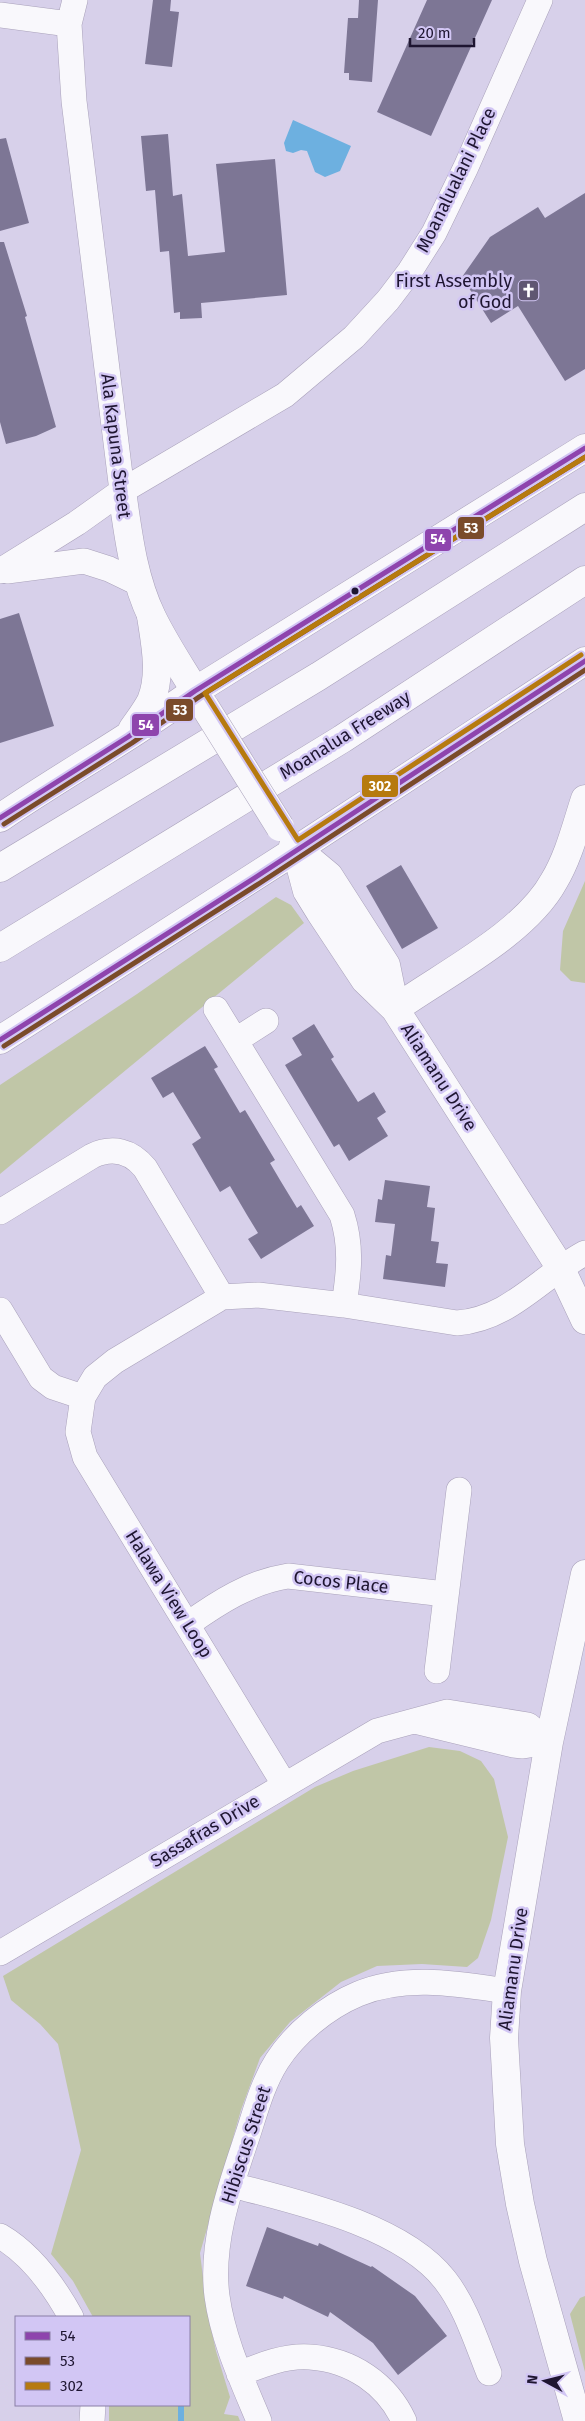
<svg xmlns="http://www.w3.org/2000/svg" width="585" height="2421" font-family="'Fira Sans',sans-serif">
  <rect width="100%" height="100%" fill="#d7d0ea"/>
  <path fill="#c0c6a7" d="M585,881V983L571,981L560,970L563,931Z
    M276,897L291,905L304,923L0,1174V1085L137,994Z
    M429,1747L460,1751L481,1761L494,1779L508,1837L491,1920L478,1958L467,1967L422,1964L377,1966L341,1982L290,2022L260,2058L241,2110L200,2253L207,2310L216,2351L230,2397L224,2414L238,2416L240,2421H109V2405H189V2317H93L73,2281L51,2254L81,2150L58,2044L40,2024L11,2000L3,1976L315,1787L353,1771Z
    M585,2296V2372L570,2314L580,2298Z"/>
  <path fill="#6db0e0" d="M293,120L351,146L340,171L325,177L315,172L307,151L301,150L293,153L286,151L284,143Z"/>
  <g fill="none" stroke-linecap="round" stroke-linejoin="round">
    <path stroke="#6db0e0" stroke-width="6" d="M181,2421V2405"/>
  </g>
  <path fill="#7d7695" d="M153,0H171L170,11L179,12L172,67L145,64Z
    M359,0H378L372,82L349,80V73H344L348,18H358Z
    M427,0H492L431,136L377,112Z
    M168,134L173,196L182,194L188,256L225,252L216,164L275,159L287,295L201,303L202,318L180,319V312L174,313L169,251L160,252L155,190L146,191L141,136Z
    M6,138L29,223L0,231V139Z
    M585,193V369L565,381L518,306L491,323L462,277L490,237L538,207L545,218Z
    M0,242H4L27,316L25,317L56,427L36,436L6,444L0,422Z
    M19,613L54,726L0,743V619Z
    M401,865L438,928L402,949L366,886Z
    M314,1024L334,1057L331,1059L358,1102L374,1092L386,1112L377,1118L388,1136L349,1161L339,1144L334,1147L285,1065L302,1055L292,1038Z
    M205,1046L218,1067L214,1069L240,1113L245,1110L275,1160L270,1163L280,1180L297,1208L301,1205L314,1226L261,1259L248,1239L258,1233L247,1215L230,1186L220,1192L192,1144L201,1138L173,1092L163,1098L151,1078Z
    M385,1180L430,1186L427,1207L435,1208L431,1241L439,1242L436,1263L448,1264L445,1287L383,1279L386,1255L391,1256L395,1224L375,1222L378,1199L382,1200Z
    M267,2227L318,2246L319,2243L371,2267L372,2266L415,2296L447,2336L398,2375L373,2343L330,2312L328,2317L284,2296L283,2299L246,2286Z"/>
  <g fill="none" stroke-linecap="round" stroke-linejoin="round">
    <defs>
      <path id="minor" d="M75,0L69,24L74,101L122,491
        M0,15L69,24
        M0,571L77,523L122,491L285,395L354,337L388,300L410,271L434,233L466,167L540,0
        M7,571L84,561L109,569L138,583
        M216,1009L342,1215C352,1246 349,1273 344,1305
        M236,1040L266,1021
        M0,1212L92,1156C113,1146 131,1151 145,1168L222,1297
        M0,1310L41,1378L53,1387L83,1397L78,1432L85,1457L284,1784
        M83,1397L95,1377L115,1361L222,1297L258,1295L344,1305L457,1323C510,1319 540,1277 585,1253
        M188,1624C219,1602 250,1582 288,1576L445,1594
        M437,1671L459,1490
        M415,1721L514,1745L523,1746L549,1742
        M0,1953L377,1731L447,1712L528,1725L549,1742
        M232,2185C297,2202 402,2225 445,2280C466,2307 476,2341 489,2373
        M0,2236C31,2254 54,2286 71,2317
        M239,2374C261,2365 286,2355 310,2357C352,2360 387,2384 404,2421
        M92,2421L93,2405
        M259,2421C242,2380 223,2340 217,2296C210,2241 231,2185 248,2134C256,2109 263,2083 277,2061C295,2033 327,2007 358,1994C405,1974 459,1984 507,1991"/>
      <path id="tertiary" d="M122,491C128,533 133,578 152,617C167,648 187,676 204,706
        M195,691L585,448
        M293,846L329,876L386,965L395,1009
        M296,850L307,891L320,912L365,980L395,1009L560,1267L585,1320
        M296,850L585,661
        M395,1009C444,974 525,934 554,881C569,856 576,826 585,799
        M578,2421L533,2261L520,2204L510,2144L504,2038L507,1991L549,1742L585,1574"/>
      <path id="motorway" d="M132,730C138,721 146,711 151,701C162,674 155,643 151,616
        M0,818C64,774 132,737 195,691
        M0,868L319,676L585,507
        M0,948L342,739L585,580
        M0,1040L296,850"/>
    </defs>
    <use href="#minor" stroke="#a9a1ba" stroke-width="26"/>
    <use href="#tertiary" stroke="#a9a1ba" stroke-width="29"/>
    <use href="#motorway" stroke="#a9a1ba" stroke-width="29"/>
    <use href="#minor" stroke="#f9f8fc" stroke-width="25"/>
    <use href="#tertiary" stroke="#f9f8fc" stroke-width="28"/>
    <use href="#motorway" stroke="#f9f8fc" stroke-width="28"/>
    <defs>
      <path id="tertiary-bridge" d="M205,707L280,827"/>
    </defs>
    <use href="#tertiary-bridge" stroke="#a9a1ba" stroke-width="29" stroke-linecap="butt"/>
    <use href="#tertiary-bridge" stroke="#f9f8fc" stroke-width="28"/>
    <defs>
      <path id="bus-1" d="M0,818L128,737L195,691L585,448
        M0,1040L256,877L585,661"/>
      <path id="bus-2" d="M4,824L132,743L199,697L585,457
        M4,1046L260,883L585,670"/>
      <path id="bus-3" d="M581,655L298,840L205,693L585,457"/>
    </defs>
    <use href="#bus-1" stroke="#d2c6f4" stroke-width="9"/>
    <use href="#bus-2" stroke="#d2c6f4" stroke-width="9"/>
    <use href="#bus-3" stroke="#d2c6f4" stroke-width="9"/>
    <use href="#bus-1" stroke="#8e44ad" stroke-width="5"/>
    <use href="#bus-2" stroke="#7a4b2a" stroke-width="5"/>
    <use href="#bus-3" stroke="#b67a0f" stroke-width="5"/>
  </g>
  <defs>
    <symbol id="church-square" viewBox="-11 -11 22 22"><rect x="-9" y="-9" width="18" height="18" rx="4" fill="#5f5672" stroke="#d2c6f4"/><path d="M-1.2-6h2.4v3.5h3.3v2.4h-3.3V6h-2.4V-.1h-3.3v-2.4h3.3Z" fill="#fff"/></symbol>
  </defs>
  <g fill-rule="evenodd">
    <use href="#church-square" x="516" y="278" width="25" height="25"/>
  </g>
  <circle fill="#1e1531" stroke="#d2c6f4" stroke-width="2" cx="355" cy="591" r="4.5"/>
  <g text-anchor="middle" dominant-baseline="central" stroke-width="5" stroke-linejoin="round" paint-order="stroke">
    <g font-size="18" fill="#1e1531" stroke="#d2c6f4">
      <text transform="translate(456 180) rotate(-64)">Moanalualani Place</text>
      <text transform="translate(116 446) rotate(83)">Ala Kapuna Street</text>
      <text transform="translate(345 735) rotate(-32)">Moanalua Freeway</text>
      <text transform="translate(439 1077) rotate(57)">Aliamanu Drive</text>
      <text transform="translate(341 1582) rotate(6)">Cocos Place</text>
      <text transform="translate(169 1594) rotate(58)">Halawa View Loop</text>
      <text transform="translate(205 1831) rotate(-31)">Sassafras Drive</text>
      <text transform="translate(513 1969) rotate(-82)">Aliamanu Drive</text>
      <text transform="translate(246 2145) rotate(-72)">Hibiscus Street</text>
    </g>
    <g font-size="18" fill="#1e1531" stroke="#d2c6f4" text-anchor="end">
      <text x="512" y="281">First Assembly<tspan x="512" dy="21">of God</tspan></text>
    </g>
  </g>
  <g stroke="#d2c6f4" stroke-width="2">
    <rect x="457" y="516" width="28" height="24" rx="5" fill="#7a4b2a"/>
    <rect x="424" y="528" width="28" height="24" rx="5" fill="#8e44ad"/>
    <rect x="165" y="698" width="29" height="24" rx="5" fill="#7a4b2a"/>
    <rect x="131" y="713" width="29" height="24" rx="5" fill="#8e44ad"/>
    <rect x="361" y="774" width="38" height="24" rx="5" fill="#b67a0f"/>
  </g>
  <g font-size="14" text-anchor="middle" font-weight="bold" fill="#fff">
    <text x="471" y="533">53</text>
    <text x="438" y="544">54</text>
    <text x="180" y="715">53</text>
    <text x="146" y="730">54</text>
    <text x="380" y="791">302</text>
  </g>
  <rect x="15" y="2316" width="175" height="90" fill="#d2c6f4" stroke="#8a7fa6"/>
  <rect x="25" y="2332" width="25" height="8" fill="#8e44ad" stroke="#8a7fa6"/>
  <text x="60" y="2341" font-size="15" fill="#1e1531">54</text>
  <rect x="25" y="2357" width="25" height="8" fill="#7a4b2a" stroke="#8a7fa6"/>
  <text x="60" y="2366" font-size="15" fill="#1e1531">53</text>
  <rect x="25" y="2382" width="25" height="8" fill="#b67a0f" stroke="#8a7fa6"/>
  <text x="60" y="2391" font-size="15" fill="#1e1531">302</text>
  <g transform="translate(545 2381) rotate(277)" stroke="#d2c6f4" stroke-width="4" paint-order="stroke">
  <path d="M0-4L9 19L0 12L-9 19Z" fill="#1e1531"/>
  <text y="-8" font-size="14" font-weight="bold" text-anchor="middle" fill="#1e1531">N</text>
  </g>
  <path d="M410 38v8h64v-8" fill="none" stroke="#1e1531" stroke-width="2.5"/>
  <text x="418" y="38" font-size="15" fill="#1e1531" stroke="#d2c6f4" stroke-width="4" paint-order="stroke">20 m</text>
</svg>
